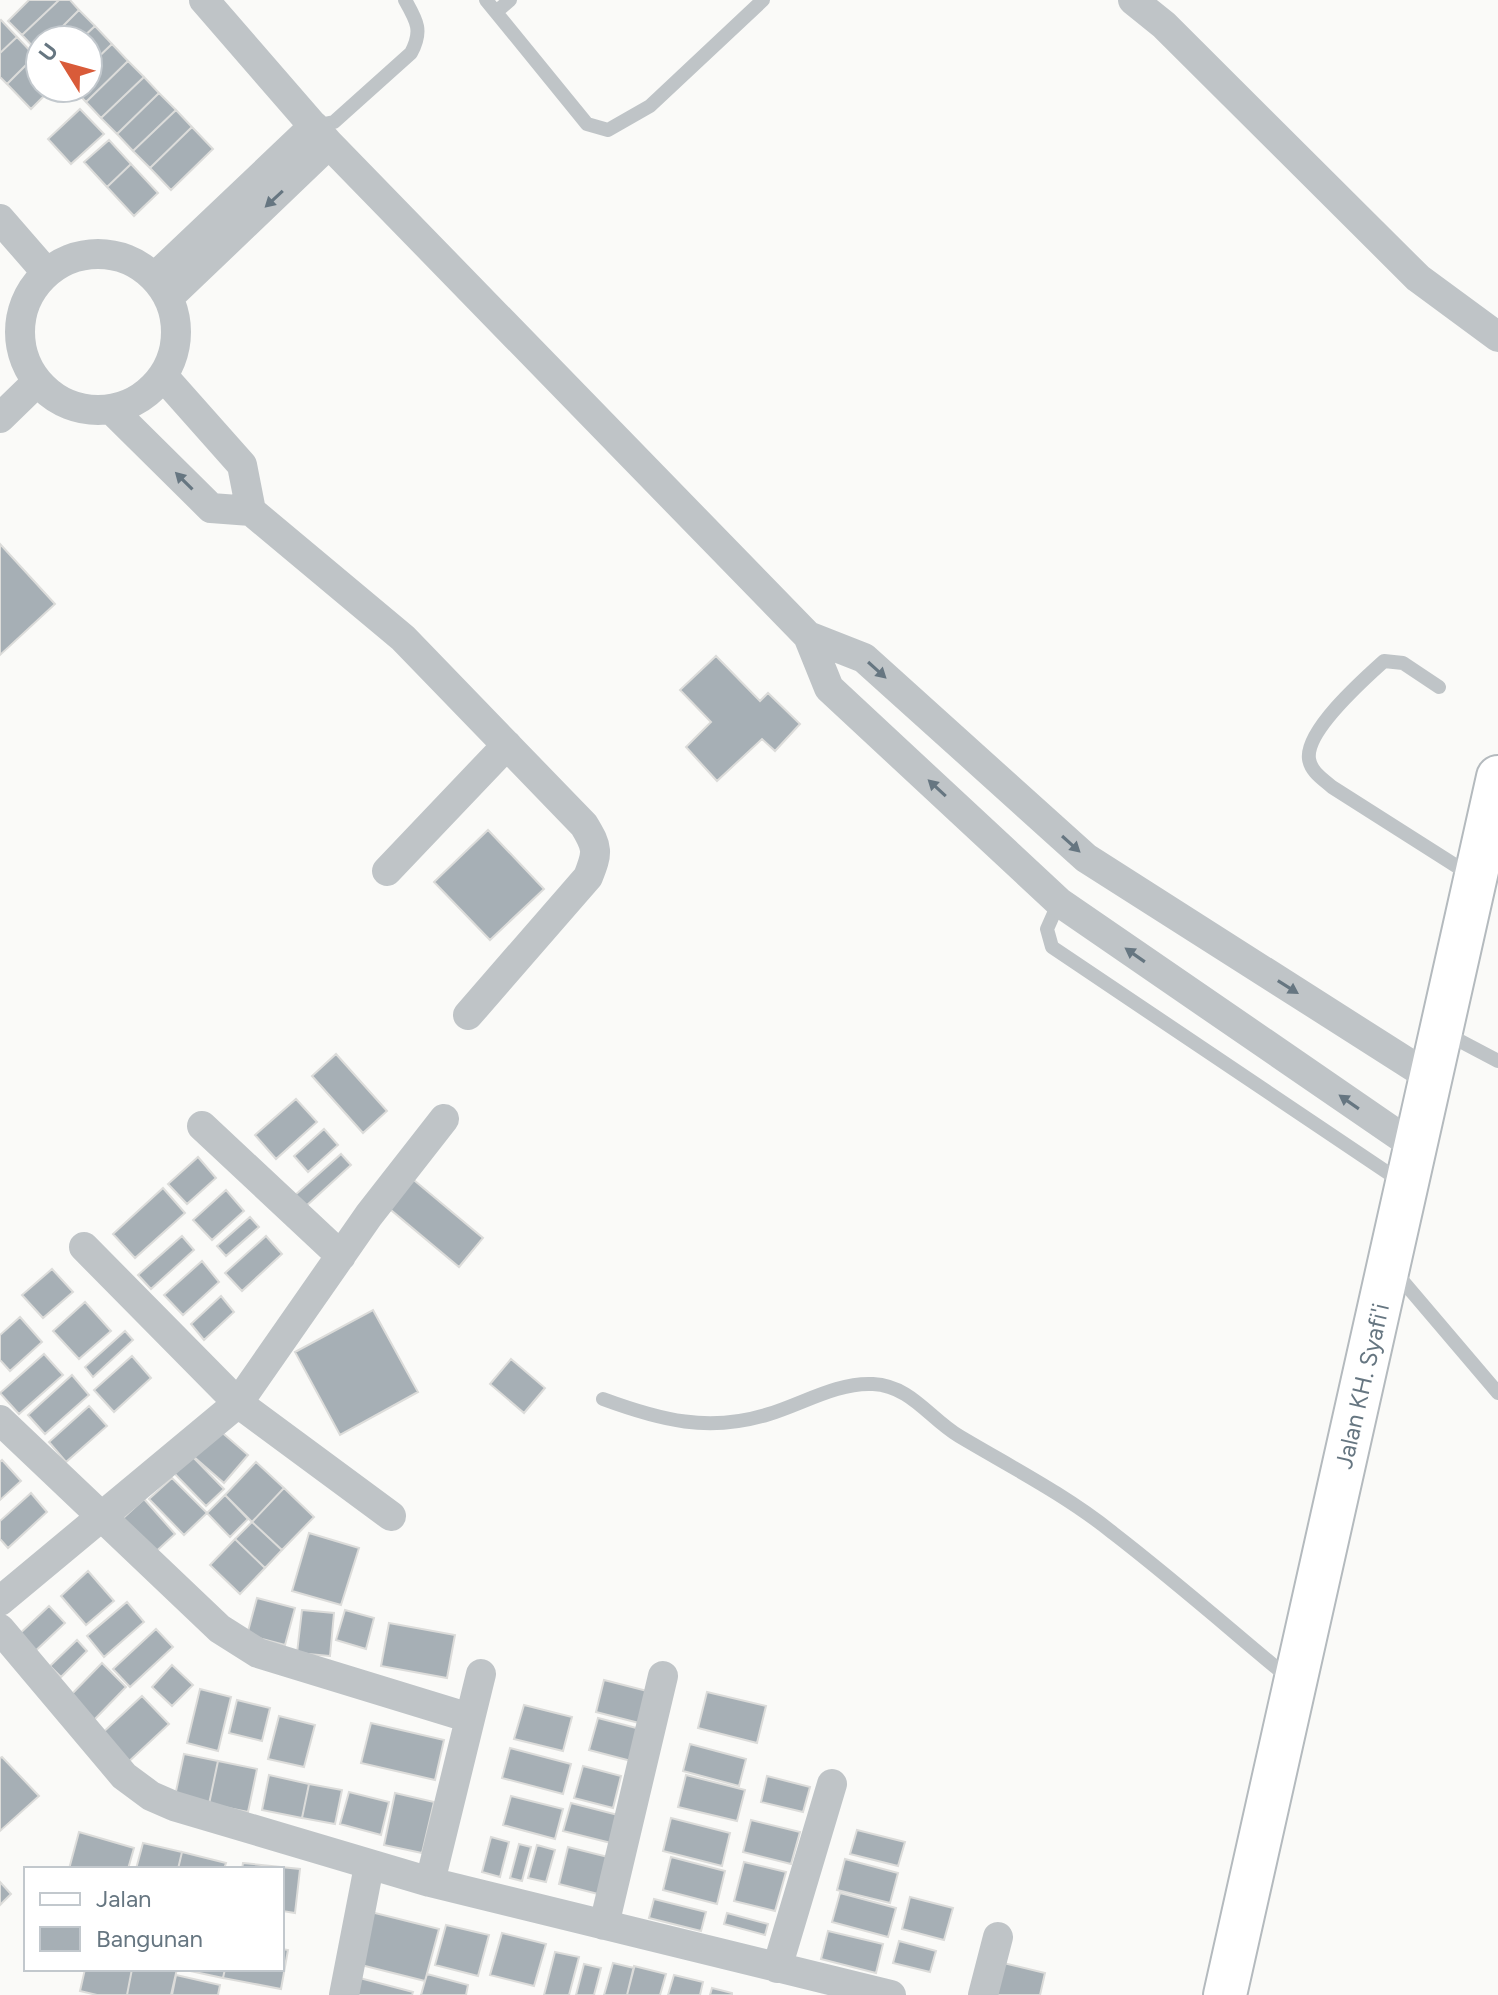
<svg xmlns="http://www.w3.org/2000/svg" width="1498" height="1995" font-family="Figtree,sans-serif">
  <rect width="100%" height="100%" fill="#fafaf8"/>
  <path fill="#a6afb5" stroke="#dcdcda" stroke-width="2" d="M29,0H59L22,35L8,21Z
    M59,0H70L79,10L49,40H40L37,51L22,35Z
    M79,10L95,26L80,40H49Z
    M1,20L17,37L0,53V21Z
    M95,26L112,44L88,67V40H80Z
    M17,37L35,56L7,84L0,77V53Z
    M112,44L128,61L86,102L73,88H88V67Z
    M35,56L40,60V88H52L31,109L7,84Z
    M128,61L144,77L101,118L86,102Z
    M144,77L159,93L117,134L101,118Z
    M159,93L176,110L133,151L117,134Z
    M80,109L104,134L71,164L48,139Z
    M176,110L192,127L150,168L133,151Z
    M192,127L213,149L171,190L150,168Z
    M109,140L131,164L107,187L84,162Z
    M131,164L158,193L134,216L107,187Z
    M0,544L55,604L0,655Z
    M716,656L760,701L768,693L800,724L775,751L762,739L717,781L686,747L711,722L680,690Z
    M488,830L544,889L490,940L434,882Z
    M336,1054L387,1111L363,1133L312,1076Z
    M296,1099L317,1122L276,1159L255,1135Z
    M324,1129L338,1145L308,1172L294,1156Z
    M341,1154L351,1165L305,1207L294,1196Z
    M198,1157L216,1178L187,1204L168,1184Z
    M409,1176L483,1238L459,1267L385,1205Z
    M163,1188L185,1213L135,1258L113,1234Z
    M226,1190L244,1211L212,1240L193,1220Z
    M250,1217L259,1227L226,1256L217,1246Z
    M182,1236L194,1250L151,1289L138,1275Z
    M266,1236L282,1254L242,1291L225,1273Z
    M202,1261L219,1282L183,1315L164,1295Z
    M52,1269L73,1292L43,1318L22,1295Z
    M221,1296L234,1312L204,1340L191,1324Z
    M85,1302L111,1331L79,1359L53,1331Z
    M373,1310L418,1392L340,1435L295,1352Z
    M20,1317L42,1342L10,1371L0,1360V1335Z
    M125,1331L133,1340L93,1377L85,1367Z
    M44,1354L63,1375L19,1414L0,1393Z
    M132,1356L151,1378L114,1412L94,1390Z
    M511,1359L545,1388L524,1413L490,1384Z
    M72,1375L89,1395L45,1434L28,1415Z
    M89,1406L107,1426L66,1462L49,1442Z
    M218,1429L248,1455L224,1483L194,1457Z
    M190,1454L224,1489L206,1506L172,1471Z
    M2,1460L21,1481L0,1500V1462Z
    M256,1462L284,1488L252,1522L225,1495Z
    M172,1478L207,1513L184,1535L149,1499Z
    M284,1488L314,1517L282,1550L252,1522Z
    M31,1493L47,1512L8,1548L0,1539V1521Z
    M225,1495L248,1519L230,1537L207,1513Z
    M144,1499L175,1534L151,1556L120,1521Z
    M252,1522L282,1550L265,1568L235,1539Z
    M309,1533L359,1548L341,1605L292,1591Z
    M235,1539L265,1568L240,1594L210,1565Z
    M88,1571L114,1601L86,1625L61,1596Z
    M257,1598L295,1608L285,1645L247,1635Z
    M127,1602L144,1622L104,1657L87,1636Z
    M49,1606L65,1623L30,1656L14,1639Z
    M302,1610L334,1613L330,1656L297,1653Z
    M345,1610L374,1618L366,1649L336,1640Z
    M389,1623L455,1635L447,1678L381,1666Z
    M156,1629L173,1647L130,1687L113,1669Z
    M77,1640L87,1651L61,1677L50,1666Z
    M102,1663L126,1687L91,1723L67,1699Z
    M172,1665L193,1685L172,1706L152,1687Z
    M604,1680L651,1692L643,1724L596,1712Z
    M200,1689L231,1697L218,1751L187,1743Z
    M707,1692L766,1706L757,1743L698,1728Z
    M142,1696L169,1724L124,1766L98,1737Z
    M237,1700L270,1708L262,1741L229,1733Z
    M524,1705L572,1717L563,1751L514,1739Z
    M279,1716L315,1725L304,1767L268,1759Z
    M598,1718L644,1730L635,1762L589,1750Z
    M371,1723L444,1740L435,1780L361,1763Z
    M690,1744L746,1759L739,1786L683,1771Z
    M510,1748L571,1764L563,1794L502,1778Z
    M184,1754L218,1761L209,1804L175,1796Z
    M2,1757L39,1796L0,1831V1758Z
    M218,1761L257,1769L248,1812L209,1804Z
    M583,1766L621,1776L613,1808L574,1798Z
    M269,1775L309,1784L302,1818L262,1810Z
    M686,1775L745,1790L737,1821L678,1807Z
    M767,1776L810,1787L803,1812L761,1802Z
    M309,1784L342,1790L335,1824L302,1818Z
    M349,1792L389,1802L381,1835L340,1824Z
    M395,1793L434,1802L422,1853L384,1845Z
    M511,1796L563,1809L555,1839L503,1825Z
    M571,1803L618,1815L611,1843L563,1831Z
    M671,1818L730,1833L722,1866L663,1851Z
    M751,1820L800,1832L791,1864L743,1852Z
    M857,1830L905,1842L898,1866L850,1854Z
    M79,1832L134,1848L128,1869H69Z
    M491,1837L509,1842L500,1877L482,1872Z
    M143,1843L182,1852L178,1869H136Z
    M519,1844L531,1847L522,1881L510,1878Z
    M537,1845L555,1850L546,1882L528,1878Z
    M568,1847L608,1857L598,1894L559,1884Z
    M182,1852L226,1863L224,1869H178Z
    M671,1857L725,1871L717,1904L663,1890Z
    M845,1859L898,1873L890,1903L837,1890Z
    M744,1862L786,1872L775,1911L734,1901Z
    M243,1863L300,1869L295,1913L282,1911V1869H242Z
    M0,1882L11,1894L0,1905Z
    M840,1893L896,1908L888,1937L832,1922Z
    M910,1897L953,1908L944,1940L902,1929Z
    M654,1899L706,1912L701,1931L649,1918Z
    M371,1912L439,1929L425,1981L357,1964Z
    M727,1913L768,1924L765,1935L724,1924Z
    M446,1925L489,1935L478,1976L435,1965Z
    M828,1931L883,1944L876,1973L821,1959Z
    M502,1933L546,1944L534,1986L490,1975Z
    M899,1941L936,1951L930,1972L893,1963Z
    M282,1949L288,1950L281,1989L223,1978L225,1969H282Z
    M555,1952L579,1957L569,1995H544Z
    M995,1961L1045,1973L1040,1995H986Z
    M613,1963L634,1968L627,1995H604Z
    M584,1964L601,1968L594,1995H576Z
    M634,1966L666,1974L660,1995H627Z
    M85,1969H132L127,1995H97L80,1991Z
    M132,1969H177L171,1995H127Z
    M181,1969H225L223,1978Z
    M427,1974L468,1985L466,1995H421Z
    M176,1975L220,1985L218,1995H172Z
    M674,1975L703,1982L700,1995H668Z
    M352,1976L413,1992L412,1995H347Z
    M712,1988L732,1993V1995H710Z"/>
  <g fill="none" stroke-linecap="round" stroke-linejoin="round">
    <defs>
      <path id="secondary" d="M1225,1995L1498,777"/>
    </defs>
    <use href="#secondary" stroke="#b4babe" stroke-width="46"/>
    <path stroke="#bfc4c7" stroke-width="14" d="M486,0L587,124L608,130L650,106L763,0
      M496,12L510,0
      M314,126L334,122L411,53C423,31 417,21 405,0
      M1439,687L1403,663L1384,661C1364,679 1305,731 1309,759C1311,772 1323,779 1332,787L1472,876
      M1059,902L1047,929L1052,947L1403,1183
      M1445,1033L1498,1061
      M1395,1272L1498,1393
      M603,1399C660,1420 709,1433 769,1414C802,1404 838,1382 873,1384C911,1386 929,1418 959,1436C1011,1467 1066,1495 1113,1533C1174,1580 1232,1631 1291,1680"/>
    <path stroke="#bfc4c7" stroke-width="30" d="M204,0L329,144L808,636L829,688L1059,902L1414,1146
      M1133,0L1164,25L1418,278L1498,337
      M0,219L46,272
      M20 332a78 78 0 1 1 156 0a78 78 0 1 1-156 0Z
      M155,277L314,126
      M169,297L329,144
      M163,376L242,465L251,511L403,638L584,825C598,848 598,852 588,877L468,1015
      M111,409L211,508L251,511
      M0,418L37,382
      M808,636L864,658L1086,858L1430,1077
      M387,871L507,745
      M202,1126L341,1256
      M84,1247L238,1403L391,1516
      M0,1420L220,1629L258,1653L470,1718
      M0,1601L238,1403L369,1215L444,1119
      M0,1629L124,1776L151,1796L174,1806L430,1882L891,1995
      M430,1882L481,1674
      M604,1925L663,1676
      M777,1968L832,1784
      M344,1995L369,1866
      M983,1995L998,1937"/>
    <use href="#secondary" stroke="#fff" stroke-width="42"/>
  </g>
  <defs><path id="oneway-solid" d="M-6-.8H1V-3.2L6.5 0L1 3.2V.8H-6Z" transform="scale(2)"/></defs>
  <g fill="#667681">
    <use href="#oneway-solid" transform="translate(274 199) rotate(137)"/>
    <use href="#oneway-solid" transform="translate(184 481) rotate(-135)"/>
    <use href="#oneway-solid" transform="translate(877 670) rotate(42)"/>
    <use href="#oneway-solid" transform="translate(937 788) rotate(-137)"/>
    <use href="#oneway-solid" transform="translate(1071 844) rotate(42)"/>
    <use href="#oneway-solid" transform="translate(1135 955) rotate(-145)"/>
    <use href="#oneway-solid" transform="translate(1288 987) rotate(32)"/>
    <use href="#oneway-solid" transform="translate(1349 1102) rotate(-145)"/>
  </g>
  <g text-anchor="middle" dominant-baseline="central" stroke-width="8" stroke-linejoin="round" paint-order="stroke">
    <g font-size="24" fill="#667681" stroke="#fff">
      <text transform="translate(1362 1386) rotate(-77)">Jalan KH. Syafi'i</text>
    </g>
  </g>
  <rect x="24" y="1867" width="260" height="104" fill="#ffffff" stroke="#c2c8cd" stroke-width="2"/>
  <rect x="40" y="1893" width="40" height="12" fill="#ffffff" stroke="#c2c8cd" stroke-width="2"/>
  <text x="96" y="1907" font-size="24" fill="#667681">Jalan</text>
  <rect x="40" y="1927" width="40" height="24" fill="#a6afb5" stroke="#c2c8cd" stroke-width="2"/>
  <text x="96" y="1947" font-size="24" fill="#667681">Bangunan</text>
  <g transform="translate(64 64) rotate(307)"><circle r="38" fill="#ffffff" stroke="#c2c8cd" stroke-width="2"/>
  <path d="M0-6L14 30L0 20L-14 30Z" fill="#d95b39"/>
  <text y="-12" font-size="22" font-weight="bold" text-anchor="middle" fill="#667681">U</text>
  </g>
</svg>
